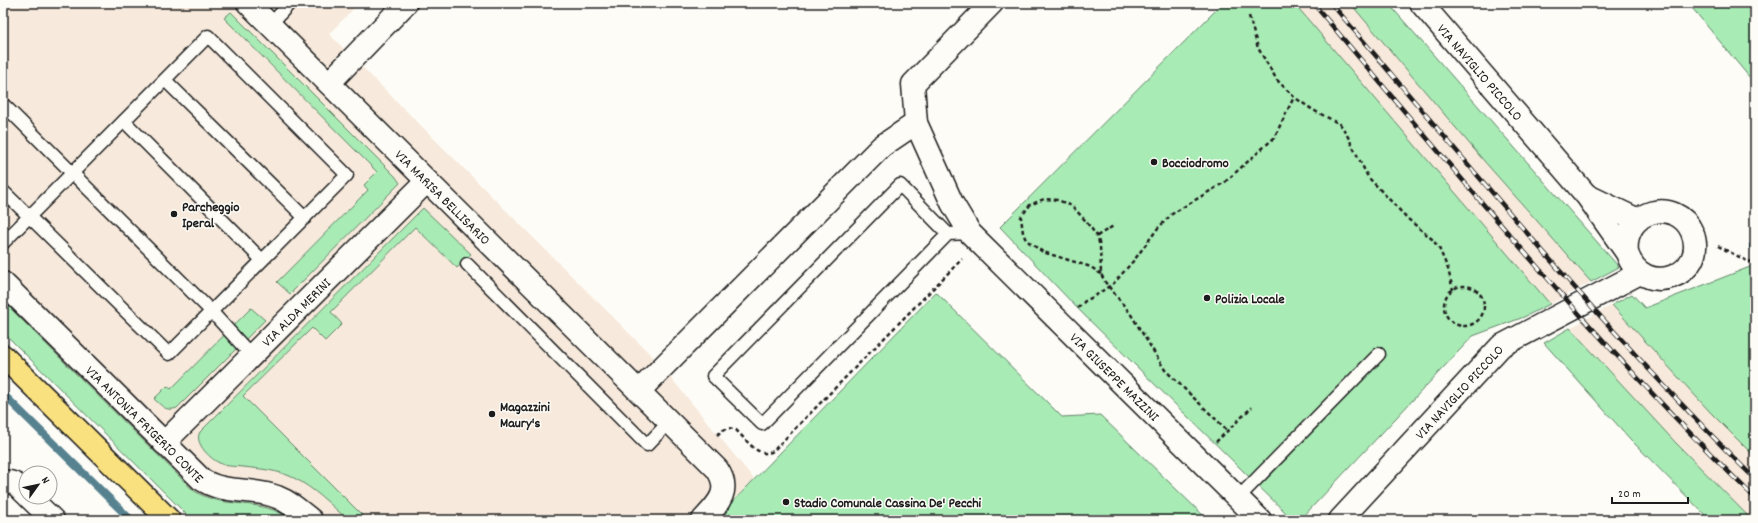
<svg xmlns="http://www.w3.org/2000/svg" width="1758" height="523" font-family="Dekko,sans-serif">
<rect width="100%" height="100%" fill="#fdfcf7"/>
<filter id="ink" filterUnits="userSpaceOnUse"><feTurbulence type="fractalNoise" baseFrequency=".025" numOctaves="2"/><feDisplacementMap in="SourceGraphic" scale="8" xChannelSelector="R" yChannelSelector="G"/><feConvolveMatrix kernelMatrix="1 2 1 2 8 2 1 2 1" color-interpolation-filters="sRGB"/></filter>
<g filter="url(#ink)">
<g fill="#f7e9db">
<polygon points="3,3 359,3 329,34 657,361 754,479 715,520 209,520 3,312"/>
<polygon points="1294,3 1350,3 1484,161 1591,282 1550,304"/>
<polygon points="1612,305 1711,413 1755,457 1755,520 1752,520 1675,442 1570,328"/>
</g>
<g fill="#a8ebb5" stroke="#628468">
<polygon points="1223,3 1294,3 1550,304 1524,317 1473,336 1300,520 1293,520 1078,309 1000,227"/>
<polygon points="1350,3 1388,3 1619,267 1591,282 1484,161"/>
<polygon points="1688,3 1755,3 1755,84"/>
<polygon points="231,12 395,176 400,183 290,294 277,282 368,190 364,185 377,172 224,18"/>
<path d="M 423,208 L 471,254 L 457,268 L 415,227 L 331,312 L 342,324 L 325,341 L 312,328 L 243,396 L 367,520 L 348,520 C 331,505 314,488 294,478 C 278,470 261,469 243,467 C 236,466 228,467 222,464 C 212,461 193,443 200,432 Z"/>
<polygon points="1755,265 1755,457 1711,413 1612,305 1632,294 1645,308"/>
<polygon points="936,292 1062,417 1100,415 1208,520 715,520"/>
<path d="M 3,301 L 193,490 C 223,511 262,496 291,520 L 192,520 L 3,332 Z"/>
<path d="M 251,308 L 265,320 L 177,408 C 166,412 162,406 154,399 L 167,386 L 171,389 Z"/>
<polygon points="1570,328 1675,442 1752,520 1710,520 1631,440 1544,343"/>
</g>
<g fill="none" stroke-linecap="round" stroke-linejoin="round">
<g stroke="#568290" stroke-width="8">
<polyline points="1753,246 1755,245"/>
<polyline points="3,394 131,520"/>
</g>
<g stroke="#1c1c1c" stroke-width="15">
<g id="lane">
<polyline points="270,25 290,3"/>
<polyline points="165,80 305,218"/>
<polyline points="3,104 211,311 251,355"/>
<polyline points="124,121 262,260"/>
<path d="M 3,191 L 47,234 L 169,354 L 347,175 L 208,36 C 140,105 71,174 3,243"/>
<polyline points="948,234 900,185 713,376 762,424 948,234 970,233"/>
<polyline points="467,264 647,445 669,422"/>
<polyline points="1238,498 1379,354"/>
</g>
</g>
<g stroke="#1c1c1c" stroke-width="25">
<g id="street">
<path id="s1" d="M 248,3 L 717,469 C 732,491 718,504 703,520"/>
<path id="s2" d="M 992,3 L 913,84 L 916,123 L 952,203 L 970,233 L 1260,520"/>
<path id="s3" d="M 1421,3 L 1587,196 L 1627,253 C 1643,301 1710,275 1692,232 C 1677,197 1622,208 1627,253"/>
<polyline points="329,83 406,3"/>
<polyline points="1588,196 1638,220"/>
<path id="s4" d="M 3,283 L 201,479 C 224,495 253,487 277,497 C 290,502 300,511 311,520"/>
<polyline points="639,391 882,146 916,123"/>
<path id="s5" d="M 164,443 L 427,181"/>
<path d="M 3,482 C 14,480 19,487 26,494"/>
<polyline points="29,497 53,520"/>
<path id="s6" d="M 1340,520 L 1501,346 L 1640,273"/>
</g>
</g>
<g stroke="#1c1c1c" stroke-width="25">
<polyline id="primary" points="3,356 169,520"/>
</g>
<g stroke="#1c1c1c" stroke-width="2.5" stroke-dasharray="4 3" stroke-linecap="butt">
<polyline points="1754,3 1755,4"/>
<polyline points="1249,16 1258,48 1277,80 1294,97 1313,110 1340,124 1346,133 1368,177 1408,219 1432,239 1439,248 1448,269 1453,290"/>
<polyline points="1097,236 1115,225"/>
<polyline points="1718,246 1749,262 1755,260"/>
<polyline points="1101,274 1091,267 1043,252 1026,240 1023,233 1021,217 1030,205 1044,199 1058,200 1072,206 1084,219 1097,236 1100,246 1101,274 1105,282 1130,313 1165,370 1227,430"/>
<circle cx="1464" cy="306" r="20"/>
<polyline points="1078,308 1085,301 1095,296 1114,283 1135,259 1158,228 1172,214 1225,182 1274,138 1294,97"/>
<path d="M 717,435 C 723,430 727,426 736,430 C 745,438 759,460 773,451 L 962,259"/>
<polyline points="1216,442 1252,407"/>
</g>
<use href="#lane" stroke="#fdfcf7" stroke-width="12"/>
<use href="#street" stroke="#fdfcf7" stroke-width="22"/>
<use href="#primary" stroke="#fae180" stroke-width="22"/>
<g stroke="#1c1c1c" stroke-width="4.5">
<g id="rail">
<path d="M 1313,3 C 1456,172 1596,344 1755,498"/>
<path d="M 1331,3 C 1469,165 1604,330 1755,479"/>
</g>
</g>
<use href="#rail" stroke="#fdfcf7" stroke-width="3" stroke-dasharray="9" stroke-linecap="butt"/>
</g>
</g>
<g fill="#1c1c1c" stroke="#fdfcf7" stroke-width="1.5">
<circle cx="1154" cy="162" r="4"/>
<circle cx="174" cy="214" r="4"/>
<circle cx="1207" cy="298" r="4"/>
<circle cx="492" cy="414" r="4"/>
<circle cx="786" cy="502" r="4"/>
</g>
<g text-anchor="middle" stroke-width="3" stroke-linejoin="round" paint-order="stroke">
<g font-size="14" fill="#1c1c1c" stroke="#fdfcf7">
<text dy="5" stroke="none"><textPath href="#s3" startOffset="91">VIA NAVIGLIO PICCOLO</textPath></text>
<text dy="5" stroke="none"><textPath href="#s1" startOffset="275">VIA MARISA BELLISARIO</textPath></text>
<text dy="5" stroke="none"><textPath href="#s5" startOffset="186">VIA ALDA MERINI</textPath></text>
<text dy="5" stroke="none"><textPath href="#s2" startOffset="479">VIA GIUSEPPE MAZZINI</textPath></text>
<text dy="5" stroke="none"><textPath href="#s6" startOffset="175">VIA NAVIGLIO PICCOLO</textPath></text>
<text dy="5" stroke="none"><textPath href="#s4" startOffset="200">VIA ANTONIA FRIGERIO CONTE</textPath></text>
</g>
<g font-size="14" font-weight="bold" fill="#1c1c1c" stroke="#fdfcf7" text-anchor="start">
<text x="1162" y="167">Bocciodromo</text>
<text x="182" y="211">Parcheggio<tspan x="182" dy="16">Iperal</tspan></text>
<text x="1215" y="303">Polizia Locale</text>
<text x="500" y="411">Magazzini<tspan x="500" dy="16">Maury's</tspan></text>
<text x="794" y="507">Stadio Comunale Cassina De' Pecchi</text>
</g>
</g>
<rect width="1758" height="523" fill="none" stroke="#fdfcf7" stroke-width="16"/>
<rect x="8" y="8" width="1742" height="507" fill="none" stroke="#1c1c1c" stroke-width="1.5" filter="url(#ink)"/>
<g transform="translate(38 485) rotate(57)"><circle r="19" fill="#fdfcf7" stroke="#a3a29f"/>
<path d="M0-3L7 15L0 10L-7 15Z" fill="#1c1c1c"/>
<text y="-6" font-size="11" font-weight="bold" text-anchor="middle" fill="#1c1c1c">N</text>
</g>
<path d="M1612 497v6h76v-6" fill="none" stroke="#1c1c1c" stroke-width="2"/>
<text x="1618" y="497" font-size="12" fill="#1c1c1c" stroke="#fdfcf7" stroke-width="3" paint-order="stroke">20 m</text>
</svg>
